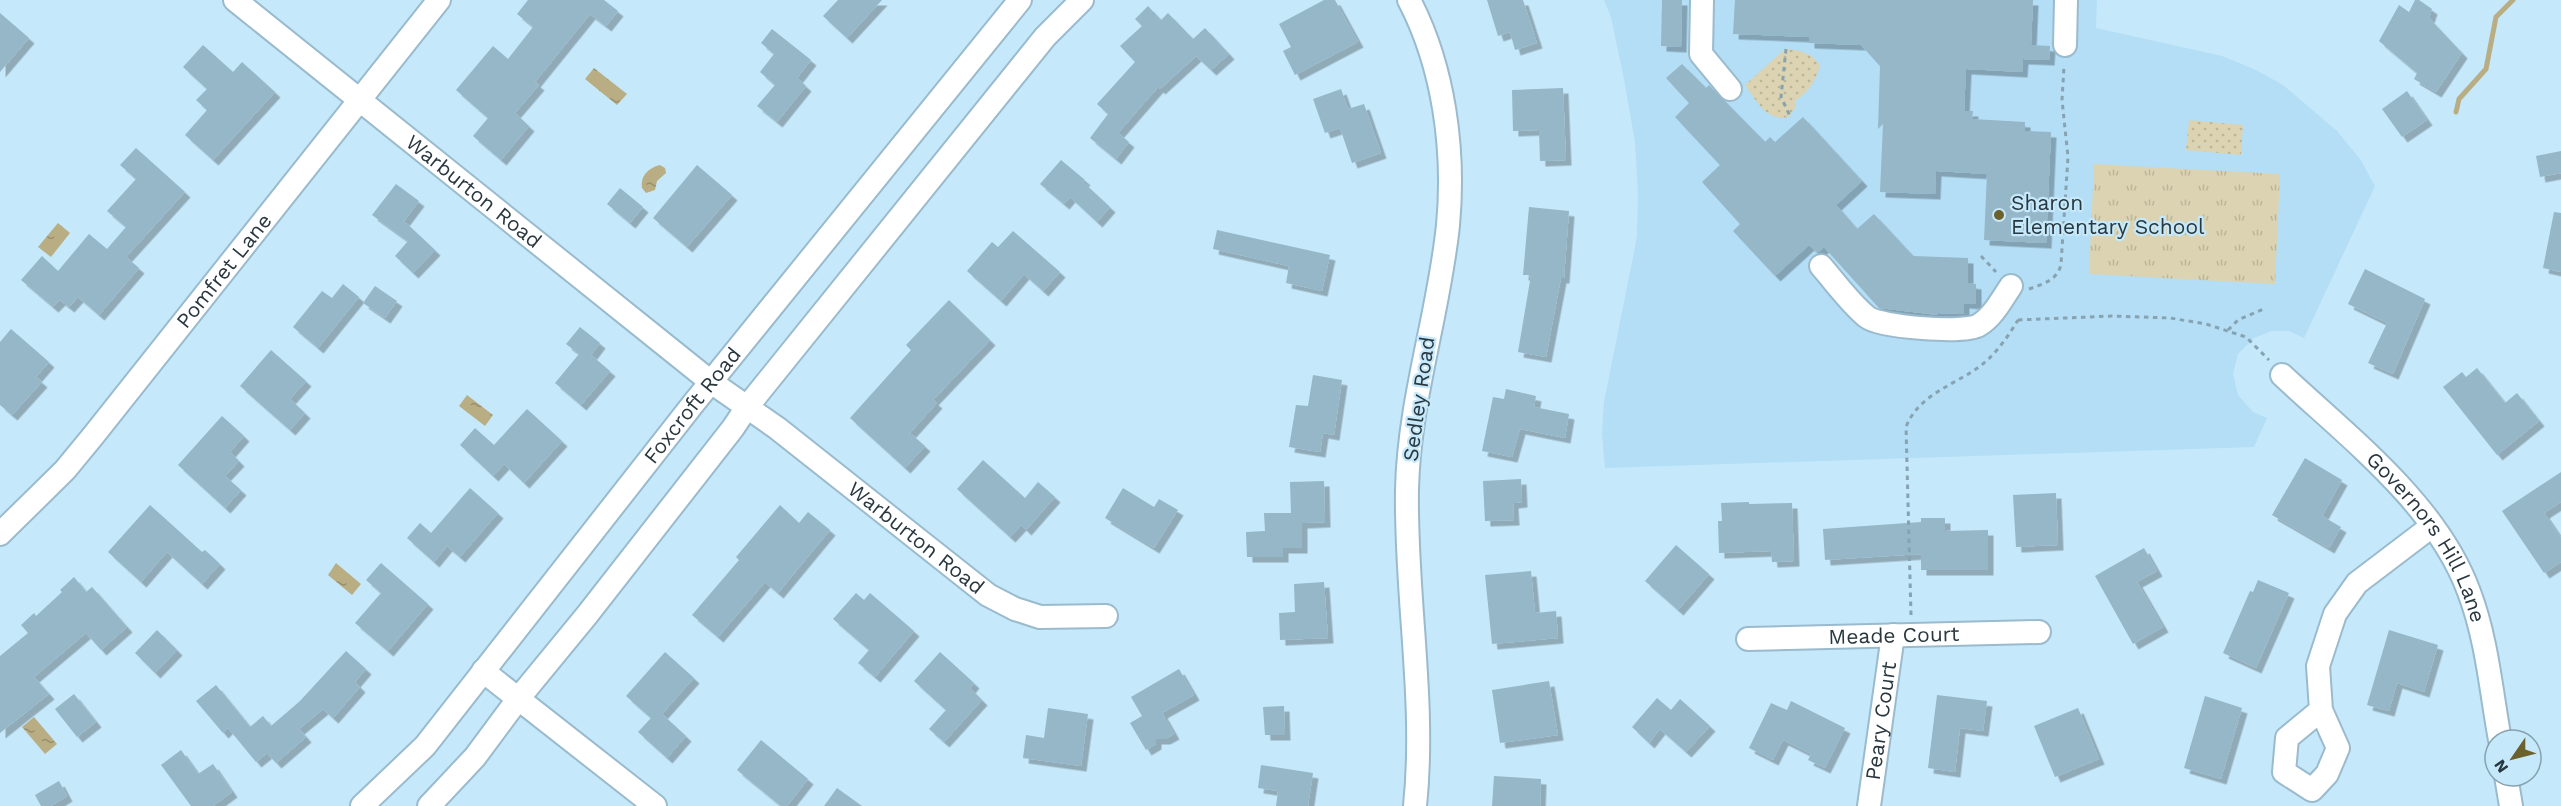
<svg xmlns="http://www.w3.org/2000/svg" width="2561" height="806" font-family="'Work Sans',sans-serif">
<defs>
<pattern id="grass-tufts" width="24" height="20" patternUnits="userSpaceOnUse" patternTransform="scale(1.5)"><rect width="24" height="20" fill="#dbd3b1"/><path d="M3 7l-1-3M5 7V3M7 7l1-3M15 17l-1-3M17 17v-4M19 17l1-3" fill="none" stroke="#bcb699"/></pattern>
<pattern id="park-dots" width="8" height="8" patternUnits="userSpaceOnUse" patternTransform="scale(1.5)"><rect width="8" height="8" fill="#dbd3b1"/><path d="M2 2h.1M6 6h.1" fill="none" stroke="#bcb699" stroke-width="1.8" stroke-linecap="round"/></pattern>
<pattern id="water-ripples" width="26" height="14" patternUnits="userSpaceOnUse" patternTransform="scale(1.5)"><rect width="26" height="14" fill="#b9ae83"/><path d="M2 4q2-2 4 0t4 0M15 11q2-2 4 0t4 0" fill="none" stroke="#968e6d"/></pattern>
<filter id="shadow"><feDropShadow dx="5.5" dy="5.5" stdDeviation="0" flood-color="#0004"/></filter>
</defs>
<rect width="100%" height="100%" fill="#c5e8fa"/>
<polygon fill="#b3def5" points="1604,0 2097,0 2096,28 2222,56 2256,70 2283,85 2337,131 2360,159 2375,186 2304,338 2289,331 2272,331 2254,338 2238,354 2233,374 2238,395 2253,412 2267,418 2254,447 1605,468 1602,433 1604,402 1637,237 1638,193 1635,142 1624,79 1611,17"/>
<polygon fill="url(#grass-tufts)" points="2094,164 2280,174 2275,284 2089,274"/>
<g fill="url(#park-dots)">
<path d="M 1785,49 C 1798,49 1813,54 1820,65 C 1817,79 1808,93 1796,100 L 1796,106 L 1789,117 C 1766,122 1757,101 1745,85 Z"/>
<polygon points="2189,120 2243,125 2241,155 2186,150"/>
</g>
<g fill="url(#water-ripples)">
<polygon points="594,68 627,94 617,105 585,79"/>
<path d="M 660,165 L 665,168 L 666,173 L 657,181 L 655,190 L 646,193 L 642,188 C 640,176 648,168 660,165 Z"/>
<polygon points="58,223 70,233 51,257 38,247"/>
<polygon points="467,395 493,415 485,426 459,406"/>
<polygon points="336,563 361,584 352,595 328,575"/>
<polygon points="34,717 57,744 45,754 22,727"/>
</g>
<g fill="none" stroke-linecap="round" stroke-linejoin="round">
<polyline stroke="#b9ae83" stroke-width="5" points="2456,112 2459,99 2486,69 2496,17 2513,0"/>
</g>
<g fill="#95b7c8" filter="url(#shadow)">
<polygon points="528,0 604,0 618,11 606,26 590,14 535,82 539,85 515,113 529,126 501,160 473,136 488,118 456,90 493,46 508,59 533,27 517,14"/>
<polygon points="838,0 882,0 847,38 823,16"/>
<polygon points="1324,0 1335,0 1358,42 1295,75 1283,51 1291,47 1279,24"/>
<polygon points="1487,0 1523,0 1537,43 1515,50 1510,32 1498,36"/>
<polygon points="1662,0 1682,0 1681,47 1661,46"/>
<polygon points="1735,0 2033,0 2031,45 2050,46 2049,60 2023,59 2022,72 1966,69 1964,111 1973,111 1972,119 2025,122 2025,131 2051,132 2046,243 1984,240 1987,174 1936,171 1935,194 1880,192 1883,124 1878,129 1880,66 1861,45 1809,43 1809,37 1733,34"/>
<polygon points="2415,0 2419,0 2432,9 2429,18 2462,53 2436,92 2414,79 2417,73 2379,41 2399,5 2409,12"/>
<polygon points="1148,6 1161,20 1168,13 1193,39 1205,28 1229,54 1211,70 1196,56 1160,89 1158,87 1118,133 1129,142 1116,159 1090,138 1108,114 1097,104 1135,62 1120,46 1142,26 1135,19"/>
<polygon points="0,13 29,38 0,72"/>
<polygon points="772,29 811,60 797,78 806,86 777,122 757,106 775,85 760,72 774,54 761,43"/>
<polygon points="203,45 233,72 242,62 275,92 213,160 185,135 207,110 196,100 207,89 183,67"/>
<polygon points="1682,64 1706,88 1709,85 1765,142 1770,137 1775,142 1803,117 1862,181 1836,205 1857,229 1874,214 1913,256 1968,258 1968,283 1976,284 1976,304 1964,303 1964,314 1938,313 1938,315 1879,308 1824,247 1817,253 1809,245 1775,276 1733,231 1740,224 1702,182 1720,165 1675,117 1689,103 1666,78"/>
<polygon points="1563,88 1566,160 1540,161 1539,130 1513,131 1512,90"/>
<polygon points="1341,89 1348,109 1364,104 1381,153 1352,163 1340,128 1325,133 1313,99"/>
<polygon points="2407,91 2427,120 2402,137 2382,109"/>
<polygon points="136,148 185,192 126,257 139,268 99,315 78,297 69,307 60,300 53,307 21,280 42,256 58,271 89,234 107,249 126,227 107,211 136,179 120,165"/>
<polygon points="2561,151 2561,173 2540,177 2536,156"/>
<polygon points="1061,160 1085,180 1083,182 1110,207 1097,222 1070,197 1064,204 1040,184"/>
<polygon points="697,165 732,195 687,247 653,218"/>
<polygon points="396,184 419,201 404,221 435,250 413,273 395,256 408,241 372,215"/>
<polygon points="620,188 643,207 630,223 607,204"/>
<polygon points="1529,207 1569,211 1564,278 1561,278 1546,357 1518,352 1531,275 1523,275"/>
<polygon points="2554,212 2561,213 2561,272 2543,268"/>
<polygon points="1217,230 1330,255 1322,291 1286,283 1289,266 1213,249"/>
<polygon points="1013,231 1060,272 1043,291 1024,274 1001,301 967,271 992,242 998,247"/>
<polygon points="2365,269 2425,299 2393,374 2368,363 2387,323 2348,304"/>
<polygon points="343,284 359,297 318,348 293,327 322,291 332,298"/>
<polygon points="375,286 397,301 385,318 363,303"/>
<polygon points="949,300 990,340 933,400 937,403 910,433 925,446 905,468 850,418 911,350 906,345"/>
<polygon points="580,327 600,343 591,355 610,371 581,405 555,383 579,354 566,344"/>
<polygon points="11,329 49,362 36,377 42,382 12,415 0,405 0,342"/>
<polygon points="271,350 306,381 290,399 305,413 290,430 240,386"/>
<polygon points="2477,368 2505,403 2517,393 2539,421 2497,455 2443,387 2462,372 2466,377"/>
<polygon points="1313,375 1342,380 1334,435 1323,433 1320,452 1289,447 1296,405 1308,406"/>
<polygon points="1506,389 1536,396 1534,407 1569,414 1565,438 1520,429 1512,457 1482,451 1493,397 1504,399"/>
<polygon points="527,409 562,441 524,483 504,464 493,476 460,445 475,428 494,445"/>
<polygon points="222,416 244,436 230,452 239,461 225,476 241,490 225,508 178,465"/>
<polygon points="2305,458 2342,480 2322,516 2341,527 2329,548 2272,515"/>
<polygon points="983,460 1025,498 1038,482 1055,497 1026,530 1021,525 1010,537 957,489"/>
<polygon points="2561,472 2561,502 2544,513 2561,538 2561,562 2544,573 2502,511"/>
<polygon points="1521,479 1522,502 1513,503 1514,520 1485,521 1483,481"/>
<polygon points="1324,481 1325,522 1302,523 1302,548 1283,548 1283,557 1247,557 1246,532 1265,531 1264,513 1291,513 1290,482"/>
<polygon points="470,488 498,513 460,557 447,546 434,562 407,538 420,523 431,533"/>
<polygon points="1123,488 1154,507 1159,499 1178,510 1154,548 1105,518"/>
<polygon points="2056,493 2058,545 2016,547 2013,495"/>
<polygon points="1749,502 1749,504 1792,503 1794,561 1772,562 1771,551 1719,553 1718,521 1722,521 1721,503"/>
<polygon points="150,505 202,552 205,550 220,564 202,584 167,552 141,582 108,552"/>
<polygon points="780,505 799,523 808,512 830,530 778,593 765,582 718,637 692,615 739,560 736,557"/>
<polygon points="1921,518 1945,518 1945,531 1988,530 1988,570 1921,570 1921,554 1825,560 1823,529 1921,522"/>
<polygon points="1676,545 1709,574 1678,610 1645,581"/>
<polygon points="2144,548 2157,571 2137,582 2163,627 2133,644 2095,576"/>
<polygon points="381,563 428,604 388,651 355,623 381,593 366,580"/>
<polygon points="1531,571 1535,613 1556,611 1558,638 1492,644 1485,575"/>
<polygon points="74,577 86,592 92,587 127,627 101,650 86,633 34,677 49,694 0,733 0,656 28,633 21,625 34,613 36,616 62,592 60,590"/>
<polygon points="2258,580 2289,593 2256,668 2223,653 2250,591 2253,592"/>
<polygon points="1324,582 1328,638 1280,640 1279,613 1295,612 1294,584"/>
<polygon points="856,593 864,600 870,593 914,631 875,677 858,663 869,650 833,619"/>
<polygon points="157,630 177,650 155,673 135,653"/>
<polygon points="2389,630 2438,645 2424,692 2397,683 2389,711 2367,705"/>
<polygon points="346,651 366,669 355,682 360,687 333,718 323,709 299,729 306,737 276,763 267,753 256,762 228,728 223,733 196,701 216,685 250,727 263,716 271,726 300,701"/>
<polygon points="665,652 694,678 662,714 686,736 667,758 638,732 651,718 626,696"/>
<polygon points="940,652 974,683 970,688 982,700 944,742 929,729 946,710 914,681"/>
<polygon points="1179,669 1194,695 1162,713 1174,734 1165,739 1156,739 1156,744 1146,750 1130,723 1142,716 1131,697"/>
<polygon points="1549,681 1558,735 1500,743 1492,690"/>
<polygon points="74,694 96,722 77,737 55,709"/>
<polygon points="1937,695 1987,701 1983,731 1960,728 1955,772 1928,768"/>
<polygon points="2205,696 2242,708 2221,779 2184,768"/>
<polygon points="1657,698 1671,710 1680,699 1710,726 1686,752 1660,729 1649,743 1632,727"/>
<polygon points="1791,701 1845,728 1825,768 1808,760 1811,754 1783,740 1773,760 1749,748 1771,703 1787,710"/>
<polygon points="1284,706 1285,735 1265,735 1263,707"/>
<polygon points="1048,708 1088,714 1081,766 1023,758 1026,735 1044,738"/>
<polygon points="2078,708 2099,759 2055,777 2034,726"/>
<polygon points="761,740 808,779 787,806 781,806 737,770"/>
<polygon points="181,750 198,774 213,764 232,792 213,806 191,806 161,765"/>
<polygon points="1261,765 1313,773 1308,806 1276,806 1278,791 1258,788"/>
<polygon points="1494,776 1541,779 1540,806 1492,806"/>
<polygon points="59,781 67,796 51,806 41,806 35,795"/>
<polygon points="837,788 862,806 824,806"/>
</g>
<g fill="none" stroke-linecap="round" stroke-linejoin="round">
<g stroke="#9abbcd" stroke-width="26">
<g id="minor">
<path id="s1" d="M 235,0 L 711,382 L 777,428 L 988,595 L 1015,609 L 1040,617 L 1106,616"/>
<path d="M 1409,0 C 1444,67 1455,150 1448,225 C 1439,314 1409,399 1407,489 C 1405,595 1426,700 1415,806"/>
<polyline points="1702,0 1701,54 1730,89"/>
<polyline points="2065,45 2066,0"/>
<path d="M 1821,266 C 1835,282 1850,303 1867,317 C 1880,327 1965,334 1979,325 C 1993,317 2002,299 2011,286"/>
<path id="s2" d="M 2282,375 C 2348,437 2437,504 2469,592 C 2487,639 2491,691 2500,740"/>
<path id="s3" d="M 0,534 L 65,470 L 93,436 L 439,0"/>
<path id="s4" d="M 1748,639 L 2039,632"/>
<polyline points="483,671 655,806"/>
<polyline points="2321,710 2338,748 2327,774 2312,790 2284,772 2287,738 2321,710 2318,666 2335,614 2357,583 2432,526"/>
<polyline points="2506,776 2511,806"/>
<path id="s5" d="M 362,806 L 425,746 L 693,404 L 1020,0"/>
<polyline points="429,806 475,757 518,699 587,615 733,428 747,407 1045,37 1082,0"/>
<path id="s6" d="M 1869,806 L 1893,635"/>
</g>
</g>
<g stroke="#87a2b0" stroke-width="3" stroke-dasharray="4.5 4.5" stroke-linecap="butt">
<polyline points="1786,49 1781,97 1790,116"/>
<polyline points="1981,256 1996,272"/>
<path d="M 2029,289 C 2043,284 2058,280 2061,264 L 2068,157 L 2062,100 L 2064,66"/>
<polyline points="2018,320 2112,316 2170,318 2206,324 2246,337 2269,360"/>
<polyline points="2228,330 2238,320 2266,308"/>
<path d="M 1911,615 L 1906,427 C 1918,396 1951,386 1976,369 C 1994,357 2007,338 2018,320"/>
</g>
<use href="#minor" stroke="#fff" stroke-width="22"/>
</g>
<circle fill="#6c602d" stroke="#c5e8fa" stroke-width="2" cx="1999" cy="215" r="6"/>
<g text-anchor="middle" stroke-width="4.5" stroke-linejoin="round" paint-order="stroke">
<g font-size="21" fill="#29373e" stroke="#c5e8fa">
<text dy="7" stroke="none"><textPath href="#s1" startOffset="306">Warburton Road</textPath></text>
<text dy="7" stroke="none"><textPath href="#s3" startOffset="346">Pomfret Lane</textPath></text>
<text transform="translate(1419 399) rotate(-82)" y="7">Sedley Road</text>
<text dy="7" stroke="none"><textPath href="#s5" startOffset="520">Foxcroft Road</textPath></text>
<text dy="7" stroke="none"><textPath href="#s1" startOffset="868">Warburton Road</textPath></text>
<text dy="7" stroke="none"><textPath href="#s2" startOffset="220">Governors Hill Lane</textPath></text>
<text dy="7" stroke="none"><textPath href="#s4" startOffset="146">Meade Court</textPath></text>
<text dy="7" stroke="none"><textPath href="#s6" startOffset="86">Peary Court</textPath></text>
</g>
<g font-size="21" fill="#29373e" stroke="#c5e8fa" text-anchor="start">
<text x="2011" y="210">Sharon<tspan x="2011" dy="24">Elementary School</tspan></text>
</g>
</g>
<g transform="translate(2513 758) rotate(235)"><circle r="28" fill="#c5e8fa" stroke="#87a1af" stroke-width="1.5"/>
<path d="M0-4.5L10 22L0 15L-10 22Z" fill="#6c602d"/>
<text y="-9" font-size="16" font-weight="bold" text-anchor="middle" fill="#29373e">N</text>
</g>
</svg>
